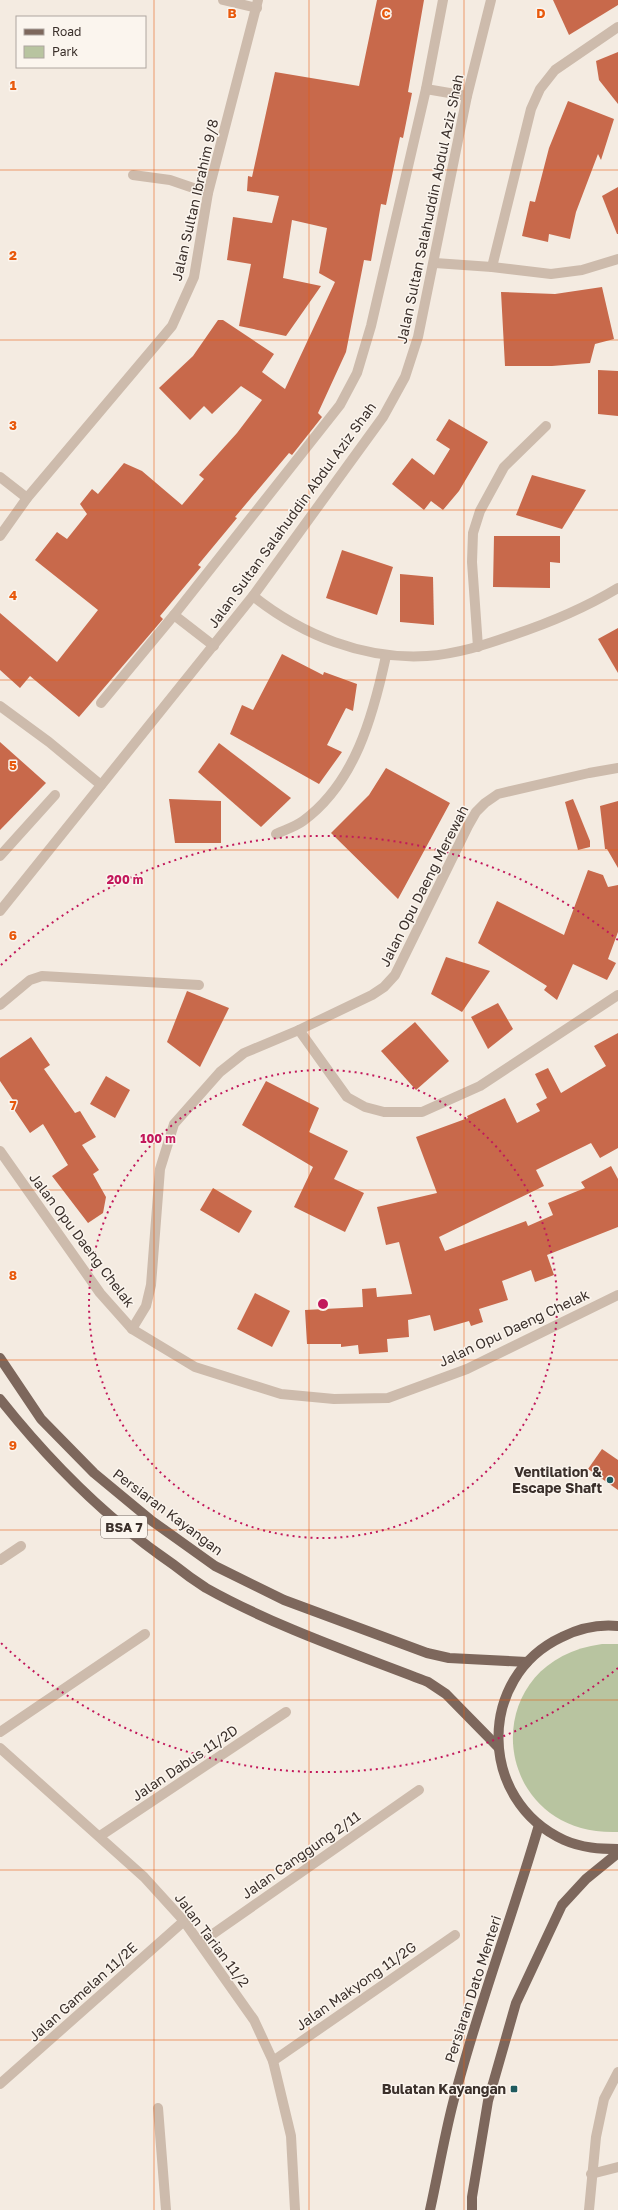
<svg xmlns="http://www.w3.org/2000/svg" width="618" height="2210" font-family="'Golos Text',sans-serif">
<rect width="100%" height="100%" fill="#f4ebe1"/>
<path fill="#b8c4a0" d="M 602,1644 L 618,1644 L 618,1832 C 489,1837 473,1661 602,1644 Z"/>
<g fill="#c8694b">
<polygon points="377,0 424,0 408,92 412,93 403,138 400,137 386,205 381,204 371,261 364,260 346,352 318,413 322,417 292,455 289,453 235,517 237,518 198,565 201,567 160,616 163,619 79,717 30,676 20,688 0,670 0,613 57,662 98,610 35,560 57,532 67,539 87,514 80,504 92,489 98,494 124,463 142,471 182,505 204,479 199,475 237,433 262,400 241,386 212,414 204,406 190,420 159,388 193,356 218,320 223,320 274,354 262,372 285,389 335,282 319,273 327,228 292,220 283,278 321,286 286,336 239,326 251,264 227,260 233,217 272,223 279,196 247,191 248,176 252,177 275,72 359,86"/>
<polygon points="553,0 618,0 618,5 569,35"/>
<polygon points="618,52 618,104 599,80 596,61"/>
<polygon points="568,101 614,119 601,160 598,154 576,212 570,239 549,234 548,242 522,236 530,201 535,202 549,148"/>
<polygon points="618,187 618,234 617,234 602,196"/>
<polygon points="602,287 614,339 595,344 590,363 552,366 505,366 501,292 555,294"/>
<polygon points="598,370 618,371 618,416 598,414"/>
<polygon points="449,419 488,442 459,491 443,510 431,501 424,510 392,484 412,458 434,475 450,449 436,440"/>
<polygon points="532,475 586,490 562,529 516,515"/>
<polygon points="494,536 560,536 560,563 550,562 550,588 493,587"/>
<polygon points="342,550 393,567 377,615 326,598"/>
<polygon points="400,574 433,577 434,625 400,622"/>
<polygon points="618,628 618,673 598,639"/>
<polygon points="282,654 323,675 324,672 357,684 353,711 346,708 327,745 342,752 319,784 230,734 242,705 253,710"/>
<polygon points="0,742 46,783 0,830"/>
<polygon points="219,743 291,798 261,827 198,772"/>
<polygon points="386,768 450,803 398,899 331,833 369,795"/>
<polygon points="169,799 221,801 221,843 175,843"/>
<polygon points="573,799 590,841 590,847 578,850 565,802"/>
<polygon points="618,801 618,868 607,849 605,849 600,806"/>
<polygon points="588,870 603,875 608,887 618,885 618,932 608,959 616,963 607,980 573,964 557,1000 544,990 547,986 478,943 497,901 564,935"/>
<polygon points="446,957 490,971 462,1012 431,994"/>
<polygon points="187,991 229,1008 200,1067 167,1042"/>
<polygon points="498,1003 513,1029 488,1049 471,1017"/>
<polygon points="415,1022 449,1061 416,1090 381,1051"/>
<polygon points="618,1033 618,1148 600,1158 591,1143 536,1170 544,1186 439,1237 445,1251 526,1221 528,1226 553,1215 548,1203 585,1188 581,1182 611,1166 618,1179 618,1227 547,1255 554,1275 535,1282 531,1270 502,1281 508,1300 479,1309 483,1322 471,1326 469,1321 434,1331 430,1315 408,1320 409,1337 387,1339 388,1352 359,1354 358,1345 341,1347 341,1344 307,1344 305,1310 363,1307 362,1289 376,1288 377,1297 412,1294 399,1242 386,1245 377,1207 437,1193 416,1137 468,1118 467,1116 505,1098 517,1123 540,1111 536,1104 547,1098 535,1074 548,1068 561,1093 606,1066 594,1046"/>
<polygon points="31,1037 50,1065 44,1069 75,1113 80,1111 96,1137 82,1145 99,1170 93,1174 106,1197 103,1213 88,1223 52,1176 68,1165 43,1124 30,1133 11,1105 15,1103 0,1081 0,1058"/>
<polygon points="106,1076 130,1090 115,1118 90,1104"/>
<polygon points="266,1081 319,1108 309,1132 348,1151 334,1179 364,1193 345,1232 294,1207 313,1167 242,1125"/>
<polygon points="213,1188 252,1211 239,1233 200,1210"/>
<polygon points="255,1293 290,1311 272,1347 237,1329"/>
<polygon points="602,1449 618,1460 618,1490 588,1469"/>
</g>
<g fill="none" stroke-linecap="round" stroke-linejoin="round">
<g stroke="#cdbbac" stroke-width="10">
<polyline points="223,0 257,8"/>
<polyline points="426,89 467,96"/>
<polyline points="133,175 170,180 208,193"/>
<polyline points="435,263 492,267 551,274 582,270 618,259"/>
<polyline points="492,267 531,109 540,89 555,70 618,27"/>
<polyline points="0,477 27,498"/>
<polyline points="0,536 27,498 172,326 194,277 208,193 258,0"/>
<path d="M 253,596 C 302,635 364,660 427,656 C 457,654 485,645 513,635 C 549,623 585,608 618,588"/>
<polyline points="174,615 214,646"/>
<polyline points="478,647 472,562 473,533 480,511 504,467 546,426"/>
<polyline points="101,703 174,615 340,405 357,373 371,326 426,89 443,0"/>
<polyline points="0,706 49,742 101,785"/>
<path d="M 276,834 C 284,830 295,827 303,821 C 355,783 373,716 386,656"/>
<polyline points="0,856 55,795"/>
<polyline points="0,911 253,596 383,417 405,377 418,337 467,96 491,0"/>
<polyline points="0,1005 30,980 42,976 199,985"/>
<polyline points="299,1030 347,1097 365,1107 384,1112 422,1112 480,1086 618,995"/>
<polyline points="0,1151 100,1293 132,1329 195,1367 281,1394 334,1399 388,1398 467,1369 618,1295"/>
<polyline points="132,1329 146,1306 151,1285 160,1169 174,1124 220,1072 244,1053 299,1030 372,995 384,987 395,975 468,826 476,812 485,803 498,794 589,773 618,768"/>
<polyline points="0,1560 21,1546"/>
<polyline points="0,1732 145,1634"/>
<polyline points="0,1748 144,1877 184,1921 254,2020 273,2061 291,2136 295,2210"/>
<polyline points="100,1836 286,1712"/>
<polyline points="200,1943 419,1790"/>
<polyline points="273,2061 455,1935"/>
<polyline points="0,2084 184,1921"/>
<polyline points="158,2108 166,2210"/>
<polyline points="591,2174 618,2167"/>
<polyline points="589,2210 596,2137 604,2099 618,2072"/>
</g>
<g stroke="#7d675c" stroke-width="10">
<polyline points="0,1358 41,1419 94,1473 152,1521 215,1566 284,1600 427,1653 449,1658 527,1662"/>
<path d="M 0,1399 C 50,1462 108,1520 174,1565 C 184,1573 195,1581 206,1588 C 276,1627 353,1653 428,1682 L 446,1694 L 498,1747"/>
<path d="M 618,1626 C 598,1624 580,1628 562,1637 C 476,1677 478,1801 564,1840 C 582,1848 600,1849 618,1849"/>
<path d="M 430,2210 C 438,2174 444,2138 453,2103 C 477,2009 512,1918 539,1825"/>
<polyline points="472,2210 472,2197 488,2101 516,2003 562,1905 586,1879 618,1853"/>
</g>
</g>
<path fill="none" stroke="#e8590c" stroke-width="1" stroke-opacity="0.55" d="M 154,0 L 154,2210M 309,0 L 309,2210M 464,0 L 464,2210M 0,170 L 618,170M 0,340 L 618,340M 0,510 L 618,510M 0,680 L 618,680M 0,850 L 618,850M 0,1020 L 618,1020M 0,1190 L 618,1190M 0,1360 L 618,1360M 0,1530 L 618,1530M 0,1700 L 618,1700M 0,1870 L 618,1870M 0,2040 L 618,2040"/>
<g fill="none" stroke="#c2185b" stroke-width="2" stroke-dasharray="2 4">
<circle cx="323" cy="1304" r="234"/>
<path d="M618 1668A468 468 0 0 1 1 1643M1 965A468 468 0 0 1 618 940"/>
</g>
<g fill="#1f5a5e" stroke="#fbf5ee" stroke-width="1.5">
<circle cx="610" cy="1480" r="4"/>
<rect x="510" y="2085" width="8" height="8" rx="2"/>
</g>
<g text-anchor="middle" stroke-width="3" stroke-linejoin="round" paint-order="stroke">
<rect fill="#fbf5ee" stroke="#756b66" stroke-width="1" x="101" y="1516" width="46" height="22" rx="3"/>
<g font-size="13" font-weight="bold" fill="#3b302b">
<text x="124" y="1532">BSA 7</text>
</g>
<g font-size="14" fill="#3b302b" stroke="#fbf5ee">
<text transform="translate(195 200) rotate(-77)" y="5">Jalan Sultan Ibrahim 9/8</text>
<text transform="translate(430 209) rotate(-78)" y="5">Jalan Sultan Salahuddin Abdul Aziz Shah</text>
<text transform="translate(292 515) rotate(-54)" y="5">Jalan Sultan Salahuddin Abdul Aziz Shah</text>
<text transform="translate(424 886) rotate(-63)" y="5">Jalan Opu Daeng Merewah</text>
<text transform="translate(82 1240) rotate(53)" y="5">Jalan Opu Daeng Chelak</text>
<text transform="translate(514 1328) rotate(-25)" y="5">Jalan Opu Daeng Chelak</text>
<text transform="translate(168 1512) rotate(37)" y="5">Persiaran Kayangan</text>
<text transform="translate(185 1763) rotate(-34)" y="5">Jalan Dabus 11/2D</text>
<text transform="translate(301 1855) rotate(-35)" y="5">Jalan Canggung 2/11</text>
<text transform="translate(212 1940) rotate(53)" y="5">Jalan Tarian 11/2</text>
<text transform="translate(356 1986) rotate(-35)" y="5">Jalan Makyong 11/2G</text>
<text transform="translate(473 1989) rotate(-72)" y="5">Persiaran Dato Menteri</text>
<text transform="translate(83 1992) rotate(-42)" y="5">Jalan Gamelan 11/2E</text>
</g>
<g font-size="14" font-weight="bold" fill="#3b302b" stroke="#fbf5ee" text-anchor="end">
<text x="602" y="1477">Ventilation &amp;<tspan x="602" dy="16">Escape Shaft</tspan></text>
<text x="506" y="2094">Bulatan Kayangan</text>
</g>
</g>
<g font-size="13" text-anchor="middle" font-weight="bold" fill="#e8590c" stroke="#fbf5ee" stroke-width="3" stroke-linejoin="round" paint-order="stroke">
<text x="232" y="18">B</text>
<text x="386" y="18">C</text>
<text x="541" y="18">D</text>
<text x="13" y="90">1</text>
<text x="13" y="260">2</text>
<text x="13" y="430">3</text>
<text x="13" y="600">4</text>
<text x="13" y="770">5</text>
<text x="13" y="940">6</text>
<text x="13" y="1110">7</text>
<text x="13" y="1280">8</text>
<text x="13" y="1450">9</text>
</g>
<circle cx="323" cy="1304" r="6" fill="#c2185b" stroke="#fbf5ee" stroke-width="2"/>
<g font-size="12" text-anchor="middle" font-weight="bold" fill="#c2185b" stroke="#fbf5ee" stroke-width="3" stroke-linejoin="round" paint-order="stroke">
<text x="125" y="884">200 m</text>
<text x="158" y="1143">100 m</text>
</g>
<rect x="16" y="16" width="130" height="52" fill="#fbf5ee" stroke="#aea6a0"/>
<rect x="24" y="29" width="20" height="6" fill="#7d675c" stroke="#aea6a0"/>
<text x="52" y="36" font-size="12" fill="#3b302b">Road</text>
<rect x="24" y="46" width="20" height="12" fill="#b8c4a0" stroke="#aea6a0"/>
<text x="52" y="56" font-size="12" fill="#3b302b">Park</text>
</svg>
